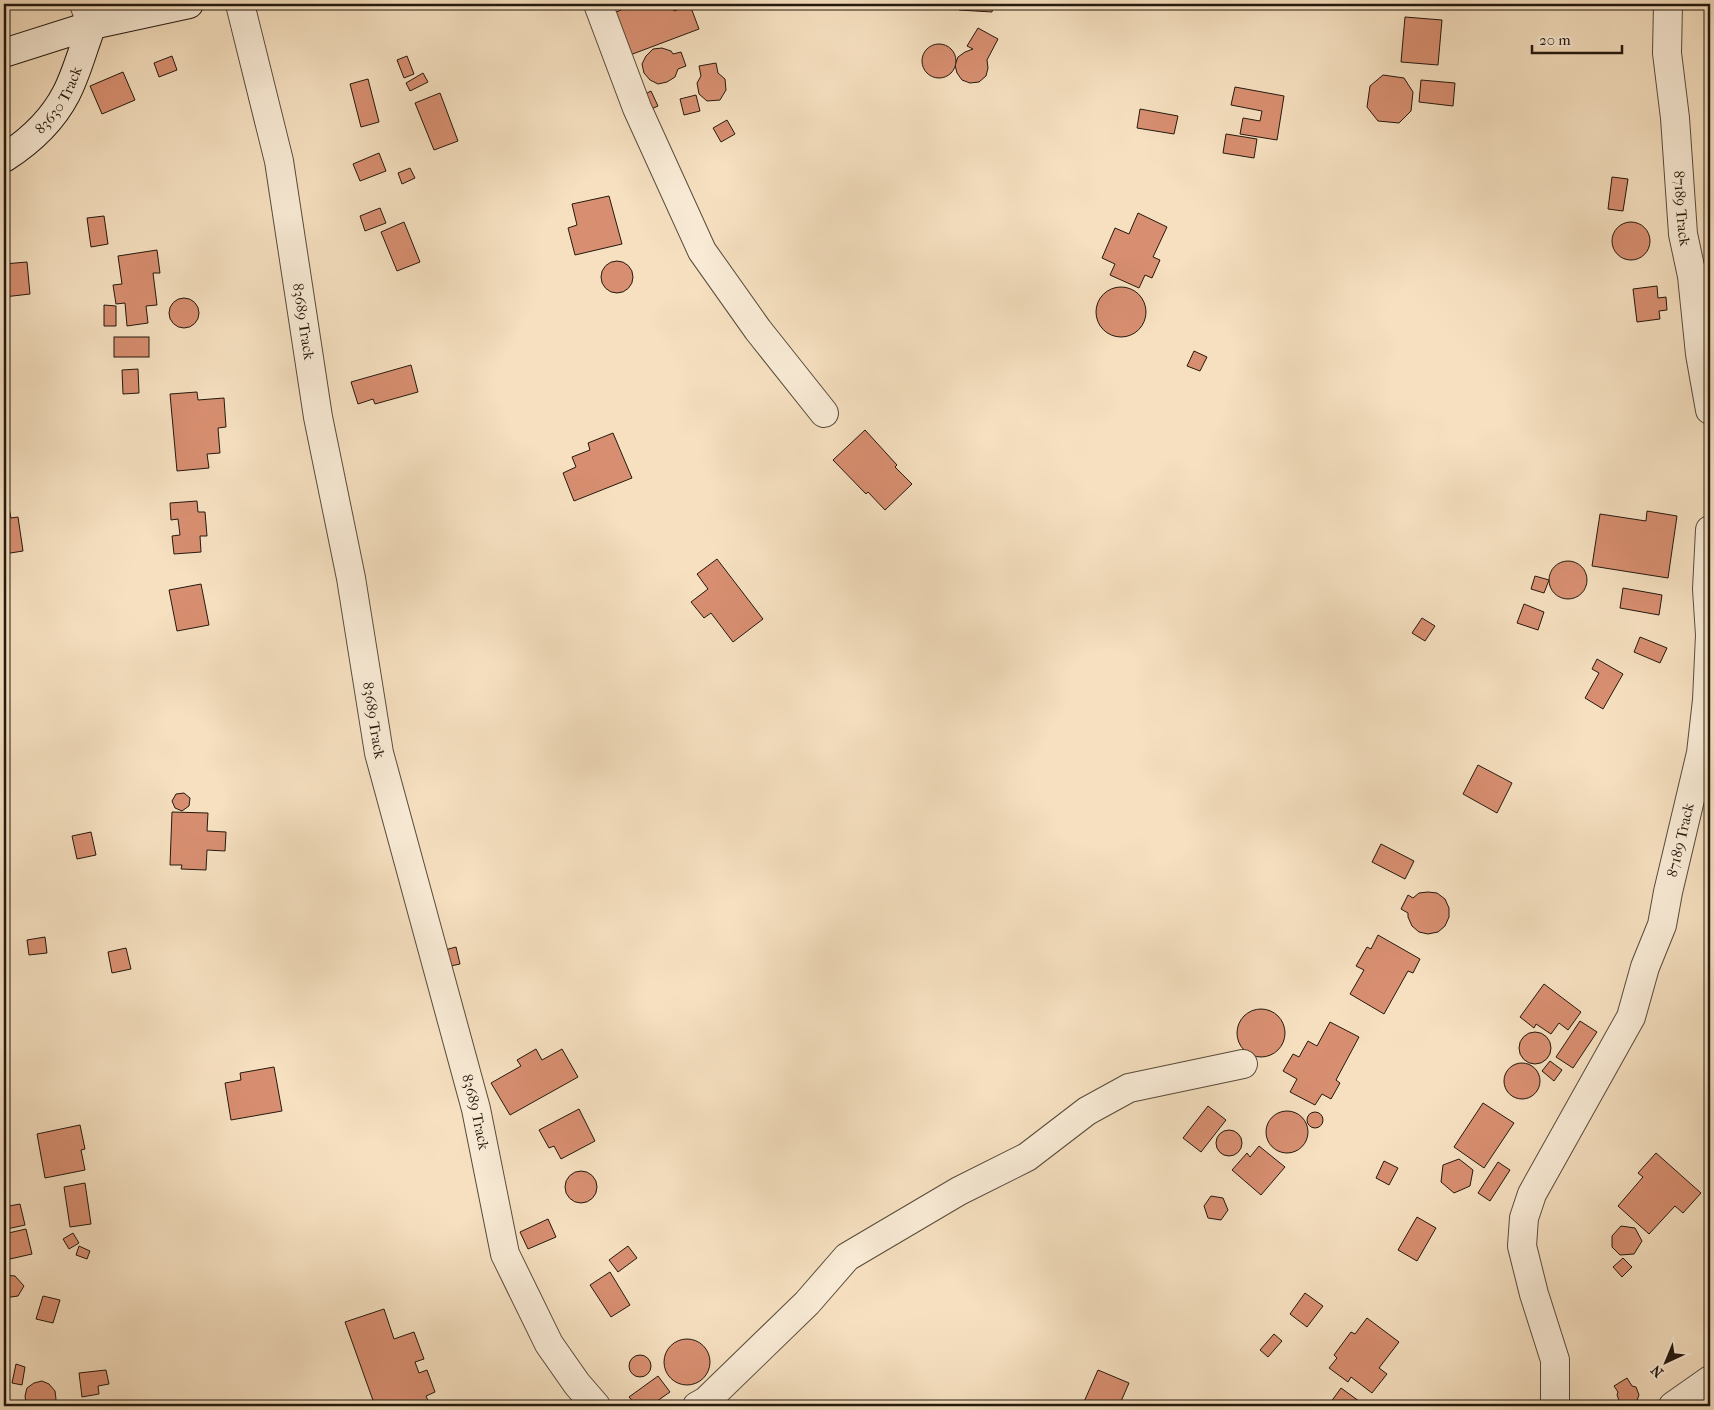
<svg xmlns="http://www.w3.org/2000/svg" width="1714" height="1410" font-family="'IM FELL French Canon',serif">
<rect width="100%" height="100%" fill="#f6e0c0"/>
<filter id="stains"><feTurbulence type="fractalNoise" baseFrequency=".004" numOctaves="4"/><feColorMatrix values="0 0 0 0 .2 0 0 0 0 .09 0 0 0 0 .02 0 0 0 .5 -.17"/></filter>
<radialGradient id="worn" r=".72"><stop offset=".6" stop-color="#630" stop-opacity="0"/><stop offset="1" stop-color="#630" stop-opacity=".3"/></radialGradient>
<g fill="#d88f71" stroke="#23190e">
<polygon points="619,4 672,4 674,11 690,5 699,29 630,55 614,13 621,10"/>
<polygon points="960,4 993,4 992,12 959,10"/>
<polygon points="1405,17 1442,20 1438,65 1401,62"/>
<polygon points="978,28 998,39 987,60 988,68 986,76 979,82 970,83 962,80 957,73 955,65 958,57 965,52 973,49 967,46"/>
<circle cx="939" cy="61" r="17"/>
<polygon points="662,48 671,51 673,54 681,52 686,66 678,69 675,77 667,82 658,84 650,80 644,73 642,64 646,56 653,49"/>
<polygon points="172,56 177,70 159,77 154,63"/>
<polygon points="407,56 414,74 404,78 397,60"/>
<polygon points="716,63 718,73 725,79 726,90 720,100 707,101 699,94 697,83 701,76 699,66"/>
<polygon points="123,72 135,100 102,114 90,86"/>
<polygon points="423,73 428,82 410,91 406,83"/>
<polygon points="1383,75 1404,78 1413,92 1411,111 1399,123 1378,121 1367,107 1370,86"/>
<polygon points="368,79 379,122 361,127 350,84"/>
<polygon points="1421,80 1455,83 1453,106 1419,102"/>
<polygon points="1235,87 1284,96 1277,140 1240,134 1243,118 1260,121 1262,111 1231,105"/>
<polygon points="651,91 658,106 645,112 639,97"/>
<polygon points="440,93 458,141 434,150 415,103"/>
<polygon points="696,95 700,111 684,115 680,99"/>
<polygon points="1140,109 1178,116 1174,134 1137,128"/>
<polygon points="727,120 735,134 721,142 713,128"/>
<polygon points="1226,134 1257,139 1254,158 1223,153"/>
<polygon points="379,153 386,171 360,181 353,164"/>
<polygon points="410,168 415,178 402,184 398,173"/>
<polygon points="1612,177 1628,179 1623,211 1608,209"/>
<polygon points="609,196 622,244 575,255 568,228 577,225 572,204"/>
<polygon points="380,208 386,223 365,231 360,216"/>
<polygon points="1138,213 1167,227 1153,257 1160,260 1152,278 1145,275 1139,288 1110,275 1115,264 1102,258 1115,228 1129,234"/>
<polygon points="104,216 108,244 91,247 87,218"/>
<circle cx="1631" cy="241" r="19"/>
<polygon points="404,222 420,262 397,271 381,232"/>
<polygon points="157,250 160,273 153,273 157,305 146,306 148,323 127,326 125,303 116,304 113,285 122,284 118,256"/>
<circle cx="617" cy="277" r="16"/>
<polygon points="27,262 30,294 4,297 4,264"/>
<polygon points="1657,286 1658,298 1666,297 1667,310 1659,311 1660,319 1637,322 1633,289"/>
<circle cx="1121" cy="312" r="25"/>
<circle cx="184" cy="313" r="15"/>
<polygon points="104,305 116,306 116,326 104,326"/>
<rect x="114" y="337" width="35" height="20"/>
<polygon points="1194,351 1207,357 1200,371 1187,366"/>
<polygon points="411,365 418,392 375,404 373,399 358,404 351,382"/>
<polygon points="138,369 139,393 123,394 122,370"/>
<polygon points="197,392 198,400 224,398 226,427 218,428 220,453 207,454 209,468 177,471 170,394"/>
<polygon points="865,430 897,465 895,467 912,484 885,510 868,492 866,494 833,460"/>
<polygon points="613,433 632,478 574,501 563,473 576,467 572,457 590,450 588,443"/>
<polygon points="197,501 198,512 205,512 207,536 200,536 201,552 174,554 172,536 180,535 178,519 171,520 170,503"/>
<polygon points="9,508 11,518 18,517 23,551 4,554 4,509"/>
<polygon points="1647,511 1677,516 1668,578 1592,566 1600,514 1646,521"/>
<polygon points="717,559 763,619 733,642 711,613 704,618 691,602 708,589 697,574"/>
<circle cx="1568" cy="580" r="19"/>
<polygon points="1535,576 1549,580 1544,593 1531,589"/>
<polygon points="201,584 209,625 177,631 169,590"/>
<polygon points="1623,588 1662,595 1659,615 1620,608"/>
<polygon points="1524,604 1544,612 1538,630 1517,623"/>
<polygon points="1422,618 1435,626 1425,641 1412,633"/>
<polygon points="1640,637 1667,648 1660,663 1634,652"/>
<polygon points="1597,659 1623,674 1603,709 1585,698 1599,673 1592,669"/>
<polygon points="1478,765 1512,783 1497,813 1463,794"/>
<polygon points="184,793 190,798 189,806 182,811 175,808 172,801 176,794"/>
<polygon points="172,812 208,813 207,831 226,832 225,851 207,850 206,870 181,869 182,865 170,865"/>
<polygon points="91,832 96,855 77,859 72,836"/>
<polygon points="1381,844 1414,861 1405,879 1372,862"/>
<polygon points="1428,892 1437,893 1445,899 1449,908 1449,917 1445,926 1438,932 1428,934 1419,932 1412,926 1408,917 1408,913 1401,909 1408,895 1413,898 1419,893"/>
<polygon points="1378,935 1420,959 1413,973 1408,971 1384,1014 1350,994 1364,970 1356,966 1367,947 1371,949"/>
<polygon points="45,937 47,953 29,955 27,940"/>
<polygon points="456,947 460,964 446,967 441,951"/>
<polygon points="126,948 131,969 112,973 108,952"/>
<polygon points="1544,984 1581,1012 1568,1030 1559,1023 1551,1034 1536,1024 1534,1028 1520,1017"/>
<circle cx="1261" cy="1033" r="24"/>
<polygon points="1580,1021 1597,1032 1573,1068 1556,1057"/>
<polygon points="1330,1022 1359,1037 1336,1080 1340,1083 1331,1099 1322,1094 1315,1105 1290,1092 1297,1079 1283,1071 1293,1054 1299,1057 1308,1041 1317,1046"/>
<circle cx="1535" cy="1048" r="16"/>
<polygon points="536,1049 542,1060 562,1049 578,1077 510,1115 491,1083 521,1066 517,1060"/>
<polygon points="1550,1061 1562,1070 1554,1081 1542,1071"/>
<circle cx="1522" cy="1081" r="18"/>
<polygon points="274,1067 282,1111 231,1120 225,1083 241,1080 240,1073"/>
<polygon points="1483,1103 1514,1123 1484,1168 1454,1147"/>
<polygon points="1208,1106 1226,1120 1201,1152 1183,1138"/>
<polygon points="579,1109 595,1141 561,1159 554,1146 549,1148 539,1130"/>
<circle cx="1287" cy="1132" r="21"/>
<circle cx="1315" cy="1120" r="8"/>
<polygon points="80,1125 85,1149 81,1150 85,1170 45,1178 37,1134"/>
<circle cx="1229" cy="1143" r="13"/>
<polygon points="1259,1146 1285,1167 1261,1195 1232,1170 1247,1153 1250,1157"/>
<polygon points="1656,1153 1701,1193 1683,1213 1675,1206 1649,1234 1618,1206 1643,1177 1638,1173"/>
<polygon points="1459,1159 1473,1170 1470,1186 1454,1193 1441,1182 1443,1165"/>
<polygon points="1384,1161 1398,1168 1389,1185 1376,1178"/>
<polygon points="1498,1162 1510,1170 1490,1201 1478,1193"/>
<circle cx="581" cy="1187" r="16"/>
<polygon points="85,1183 91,1224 70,1227 64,1187"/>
<polygon points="1211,1196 1223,1198 1228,1210 1221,1220 1208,1218 1204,1206"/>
<polygon points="20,1204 25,1225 7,1229 4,1207"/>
<polygon points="1417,1217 1436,1228 1417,1261 1398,1250"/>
<polygon points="548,1219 556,1237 528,1249 520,1232"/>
<polygon points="1621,1226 1635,1228 1642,1241 1634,1254 1620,1255 1612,1247 1612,1236"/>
<polygon points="26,1229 32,1254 10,1259 9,1255 4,1257 4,1234"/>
<polygon points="73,1233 79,1243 69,1249 63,1239"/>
<polygon points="79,1246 90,1251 87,1259 76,1255"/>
<polygon points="628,1246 637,1258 618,1272 609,1260"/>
<polygon points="1623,1258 1632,1267 1622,1277 1613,1267"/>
<polygon points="610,1272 630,1305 611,1317 590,1285"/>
<polygon points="4,1275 15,1276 24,1286 18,1296 4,1298"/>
<polygon points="1305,1293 1323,1306 1307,1327 1290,1314"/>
<polygon points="43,1296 60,1300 53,1323 36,1319"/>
<polygon points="384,1309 394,1339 414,1332 424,1359 415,1362 419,1373 427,1370 435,1392 426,1396 429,1403 420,1406 398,1406 398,1405 375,1406 345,1322"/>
<polygon points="1367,1318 1399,1342 1379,1368 1387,1374 1372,1393 1351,1377 1348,1382 1329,1368 1337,1358 1334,1355 1351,1332 1355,1334"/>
<polygon points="1274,1334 1282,1341 1268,1357 1260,1350"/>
<circle cx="687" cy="1362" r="23"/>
<circle cx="640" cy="1366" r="11"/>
<polygon points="16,1364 25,1367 22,1385 12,1383"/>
<polygon points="106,1370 109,1384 98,1386 99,1394 82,1397 79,1373"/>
<polygon points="1098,1370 1129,1383 1119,1406 1088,1406 1083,1404"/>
<polygon points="658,1376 670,1392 650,1406 637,1406 629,1397"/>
<polygon points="1627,1378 1632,1386 1636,1387 1639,1395 1636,1403 1628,1406 1620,1403 1617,1395 1618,1392 1614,1386"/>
<polygon points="42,1381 49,1384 55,1391 56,1399 53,1406 28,1406 26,1403 25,1396 27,1388 34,1383"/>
<polygon points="1341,1388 1363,1404 1362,1406 1328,1406"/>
</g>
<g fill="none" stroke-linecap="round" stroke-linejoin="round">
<g stroke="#584b3a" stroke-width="30">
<g id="street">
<polyline points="84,4 92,25"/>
<path id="s1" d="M 240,4 L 279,161 L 318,417 L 351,578 L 379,753 L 476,1109 L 505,1254 L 549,1344 L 577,1384 L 596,1406"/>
<polyline points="598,4 637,108 702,251 758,330 824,413"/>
<path id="s2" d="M 1668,4 L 1667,53 L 1675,118 L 1683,234 L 1692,276 L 1700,354 L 1710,410"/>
<polyline points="697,1406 706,1401 807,1303 847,1257 959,1191 1027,1157 1087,1111 1129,1088 1243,1064"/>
<path id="s3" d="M 1555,1406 L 1555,1360 L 1534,1294 L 1522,1246 L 1524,1218 L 1532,1194 L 1631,1017 L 1645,967 L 1662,925 L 1668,892 L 1701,753 L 1707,700 L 1710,635 L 1707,589 L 1710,530"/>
<polyline points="1673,1406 1710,1380"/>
</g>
</g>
<g stroke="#23190e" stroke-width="30">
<g id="secondary">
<polyline points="4,53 92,25 189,4"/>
<path id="s4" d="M 4,158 C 29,142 52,121 66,94 C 77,73 83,48 92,25"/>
</g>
</g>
<use href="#street" stroke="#f9ebd6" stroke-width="28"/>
<use href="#secondary" stroke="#f9ebd6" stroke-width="28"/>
</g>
<g text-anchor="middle" stroke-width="5" stroke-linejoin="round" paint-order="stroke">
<g font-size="15" fill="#23190e" stroke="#f9ebd6">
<text dy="5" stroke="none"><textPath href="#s4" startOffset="81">83630 Track</textPath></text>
<text dy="5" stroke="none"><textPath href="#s2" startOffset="205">87189 Track</textPath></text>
<text dy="5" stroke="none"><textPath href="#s1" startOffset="324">83689 Track</textPath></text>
<text dy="5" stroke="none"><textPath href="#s1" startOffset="729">83689 Track</textPath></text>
<text dy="5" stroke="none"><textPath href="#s3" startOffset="605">87189 Track</textPath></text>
<text dy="5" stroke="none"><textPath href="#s1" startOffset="1134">83689 Track</textPath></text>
</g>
</g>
<rect width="1714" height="1410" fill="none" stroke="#f6e0c0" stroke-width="20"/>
<rect x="5" y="5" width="1704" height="1400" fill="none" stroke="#23190e" stroke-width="2.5"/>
<rect x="10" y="10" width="1694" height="1390" fill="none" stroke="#23190e"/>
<g transform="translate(1666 1362) rotate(224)" stroke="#f9ebd6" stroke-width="4" paint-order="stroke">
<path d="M0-4L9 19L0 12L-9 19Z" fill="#23190e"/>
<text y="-8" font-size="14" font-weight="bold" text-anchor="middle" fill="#23190e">N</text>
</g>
<path d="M1532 45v8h90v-8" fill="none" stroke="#23190e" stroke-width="2.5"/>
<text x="1539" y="45" font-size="15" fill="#23190e" stroke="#f9ebd6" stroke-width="4" paint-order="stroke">20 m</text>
<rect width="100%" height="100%" filter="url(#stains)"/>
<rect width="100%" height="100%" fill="url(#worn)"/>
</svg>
